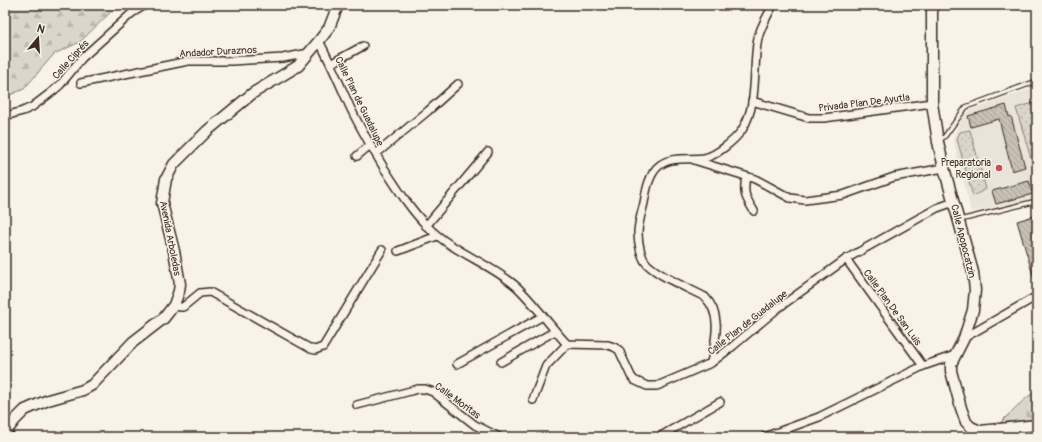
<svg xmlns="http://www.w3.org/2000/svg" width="1042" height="442" font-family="Pangolin,sans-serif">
<defs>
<pattern id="grass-dots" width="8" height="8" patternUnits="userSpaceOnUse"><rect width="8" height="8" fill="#dbd6cb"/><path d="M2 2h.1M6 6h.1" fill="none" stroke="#bdb8ae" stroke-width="1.8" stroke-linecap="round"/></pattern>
<pattern id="forest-firs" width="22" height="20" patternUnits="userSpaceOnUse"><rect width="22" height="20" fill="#dbd6cb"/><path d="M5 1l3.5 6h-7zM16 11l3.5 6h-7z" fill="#bdb8ae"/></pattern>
<pattern id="building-back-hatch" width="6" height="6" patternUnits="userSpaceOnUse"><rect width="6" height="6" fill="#c8c1b6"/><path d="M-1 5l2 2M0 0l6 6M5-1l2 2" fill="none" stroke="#a49d93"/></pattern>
</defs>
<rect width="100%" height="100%" fill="#f7f3e8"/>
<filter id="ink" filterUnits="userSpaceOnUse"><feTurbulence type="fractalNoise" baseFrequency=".025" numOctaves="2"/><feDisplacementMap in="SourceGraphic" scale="8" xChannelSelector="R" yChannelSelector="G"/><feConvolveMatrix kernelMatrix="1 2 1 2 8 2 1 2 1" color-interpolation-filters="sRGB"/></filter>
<g filter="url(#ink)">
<polygon fill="#e9e4d9" points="1037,87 1037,198 971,212 953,139 960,121 968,111"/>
<g fill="url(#grass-dots)" stroke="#8b8074">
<polygon points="1037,102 1037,179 1016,108"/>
<polygon points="970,130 986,189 973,196 957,139 960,132"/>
</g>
<g fill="url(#forest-firs)" stroke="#8b8074">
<polygon points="5,5 118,5 80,42 54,54 24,89 5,97"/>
<polygon points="1037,389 1037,419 1000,423 1016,407"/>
</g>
<g fill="url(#building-back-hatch)" stroke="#3b2a1e">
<polygon points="1006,105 1009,117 1011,116 1025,167 1012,171 999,119 971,127 968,116"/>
<polygon points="1029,181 1033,194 996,204 992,191"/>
<polygon points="1037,215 1037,281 1035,282 1017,221"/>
</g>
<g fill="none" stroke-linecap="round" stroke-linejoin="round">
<g stroke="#3b2a1e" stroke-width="6">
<g id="lane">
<polyline points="940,140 945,136 966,107 1037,81"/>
<polyline points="960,220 1037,201"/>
</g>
</g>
<g stroke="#3b2a1e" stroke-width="10">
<g id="street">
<path d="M 319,41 C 331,63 340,85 350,107 C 360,128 372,148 384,168 C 397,188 410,209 427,226 C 452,252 490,263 517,287 C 535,304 550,326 567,344 L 608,345 L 614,347 L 619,350 L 631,376 L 634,380 L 647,386 L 657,386 L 711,363 L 733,346 L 777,309 L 846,259 L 937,208 L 954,202"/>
<polyline points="332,63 363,46"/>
<polyline points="81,83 188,61 231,61 283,58 309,53"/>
<polyline points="752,101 809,118 824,118 932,103"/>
<polyline points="5,116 23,111 32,107 53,91 60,85 82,58 132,13 145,5"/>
<polyline points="376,154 428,111 458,84"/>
<polyline points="357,156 370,145"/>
<polyline points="694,160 755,179 790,198 805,200 843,195 894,177 944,168"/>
<path d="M 746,177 C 743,193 745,197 754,211"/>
<polyline points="426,226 488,152"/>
<polyline points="398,251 437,236"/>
<polyline points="846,259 923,366"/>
<polyline points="174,305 180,307 183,307 200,293 210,292 311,349 315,350 323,347 382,250"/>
<polyline points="964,338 1037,296"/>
<polyline points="501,362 555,331"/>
<path d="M 711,363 C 715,340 723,316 705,297 C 688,288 660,277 647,264 C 641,258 638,242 638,233 C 638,223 642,212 644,203 C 646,191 649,173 660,165 C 672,156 690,160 704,158 C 716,156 735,140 742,130 C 758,105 753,71 757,44 C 758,31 767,17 773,5"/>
<polyline points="457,364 543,316"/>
<polyline points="533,400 546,366 567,344"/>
<polyline points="357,405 418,389 425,389 433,392 475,425 499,437"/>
<polyline points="659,437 720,402"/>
<polyline points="764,437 819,417 923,366 955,355"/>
</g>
</g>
<g stroke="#3b2a1e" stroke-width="13">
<g id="secondary">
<polyline points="932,5 932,103 938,142 944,168 973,272 975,290 973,310 964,338 951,364 951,371 961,408 966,422 971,427 980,431 1037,425"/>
<polyline points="5,433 15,420 25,410 48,400 83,390 92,385 133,342 164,318 174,305 179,291 180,284 174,251 162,203 166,179 174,164 207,131 253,93 298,66 319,41 329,28 338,5"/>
</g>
</g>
<use href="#lane" stroke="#f7f3e8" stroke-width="3.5"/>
<use href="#street" stroke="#f7f3e8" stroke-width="7"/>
<use href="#secondary" stroke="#f7f3e8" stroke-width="10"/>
</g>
</g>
<circle fill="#d1495b" stroke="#f7f3e8" stroke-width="1.5" cx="999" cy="168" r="4"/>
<g text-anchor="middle" stroke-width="3" stroke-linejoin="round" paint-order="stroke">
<g font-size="10" fill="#3b2a1e" stroke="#f7f3e8">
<text transform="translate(218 51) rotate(-3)" y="4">Andador Duraznos</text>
<text transform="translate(70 59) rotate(-48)" y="4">Calle Ciprés</text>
<text transform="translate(360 101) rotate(64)" y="4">Calle Plan de Guadalupe</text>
<text transform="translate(864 102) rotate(-7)" y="4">Privada Plan De Ayutla</text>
<text transform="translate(171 238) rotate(79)" y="4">Avenida Arboledas</text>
<text transform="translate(964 241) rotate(76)" y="4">Calle Apopocatzin</text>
<text transform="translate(893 307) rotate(54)" y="4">Calle Plan De San Luis</text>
<text transform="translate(747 322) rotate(-38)" y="4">Calle Plan de Guadalupe</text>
<text transform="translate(458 400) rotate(36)" y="4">Calle Moritas</text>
</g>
<g font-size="10" fill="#3b2a1e" stroke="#f7f3e8" text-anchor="end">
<text x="991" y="166">Preparatoria<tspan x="991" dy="12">Regional</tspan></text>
</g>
</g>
<rect width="1042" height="442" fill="none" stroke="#f7f3e8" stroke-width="20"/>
<rect x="10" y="10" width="1022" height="422" fill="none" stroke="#3b2a1e" stroke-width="1.5" filter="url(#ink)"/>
<g transform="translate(38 38) rotate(18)" stroke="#f7f3e8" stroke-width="3" paint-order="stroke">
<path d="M0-3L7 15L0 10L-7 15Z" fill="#3b2a1e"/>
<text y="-6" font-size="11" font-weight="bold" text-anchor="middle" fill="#3b2a1e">N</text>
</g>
</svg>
